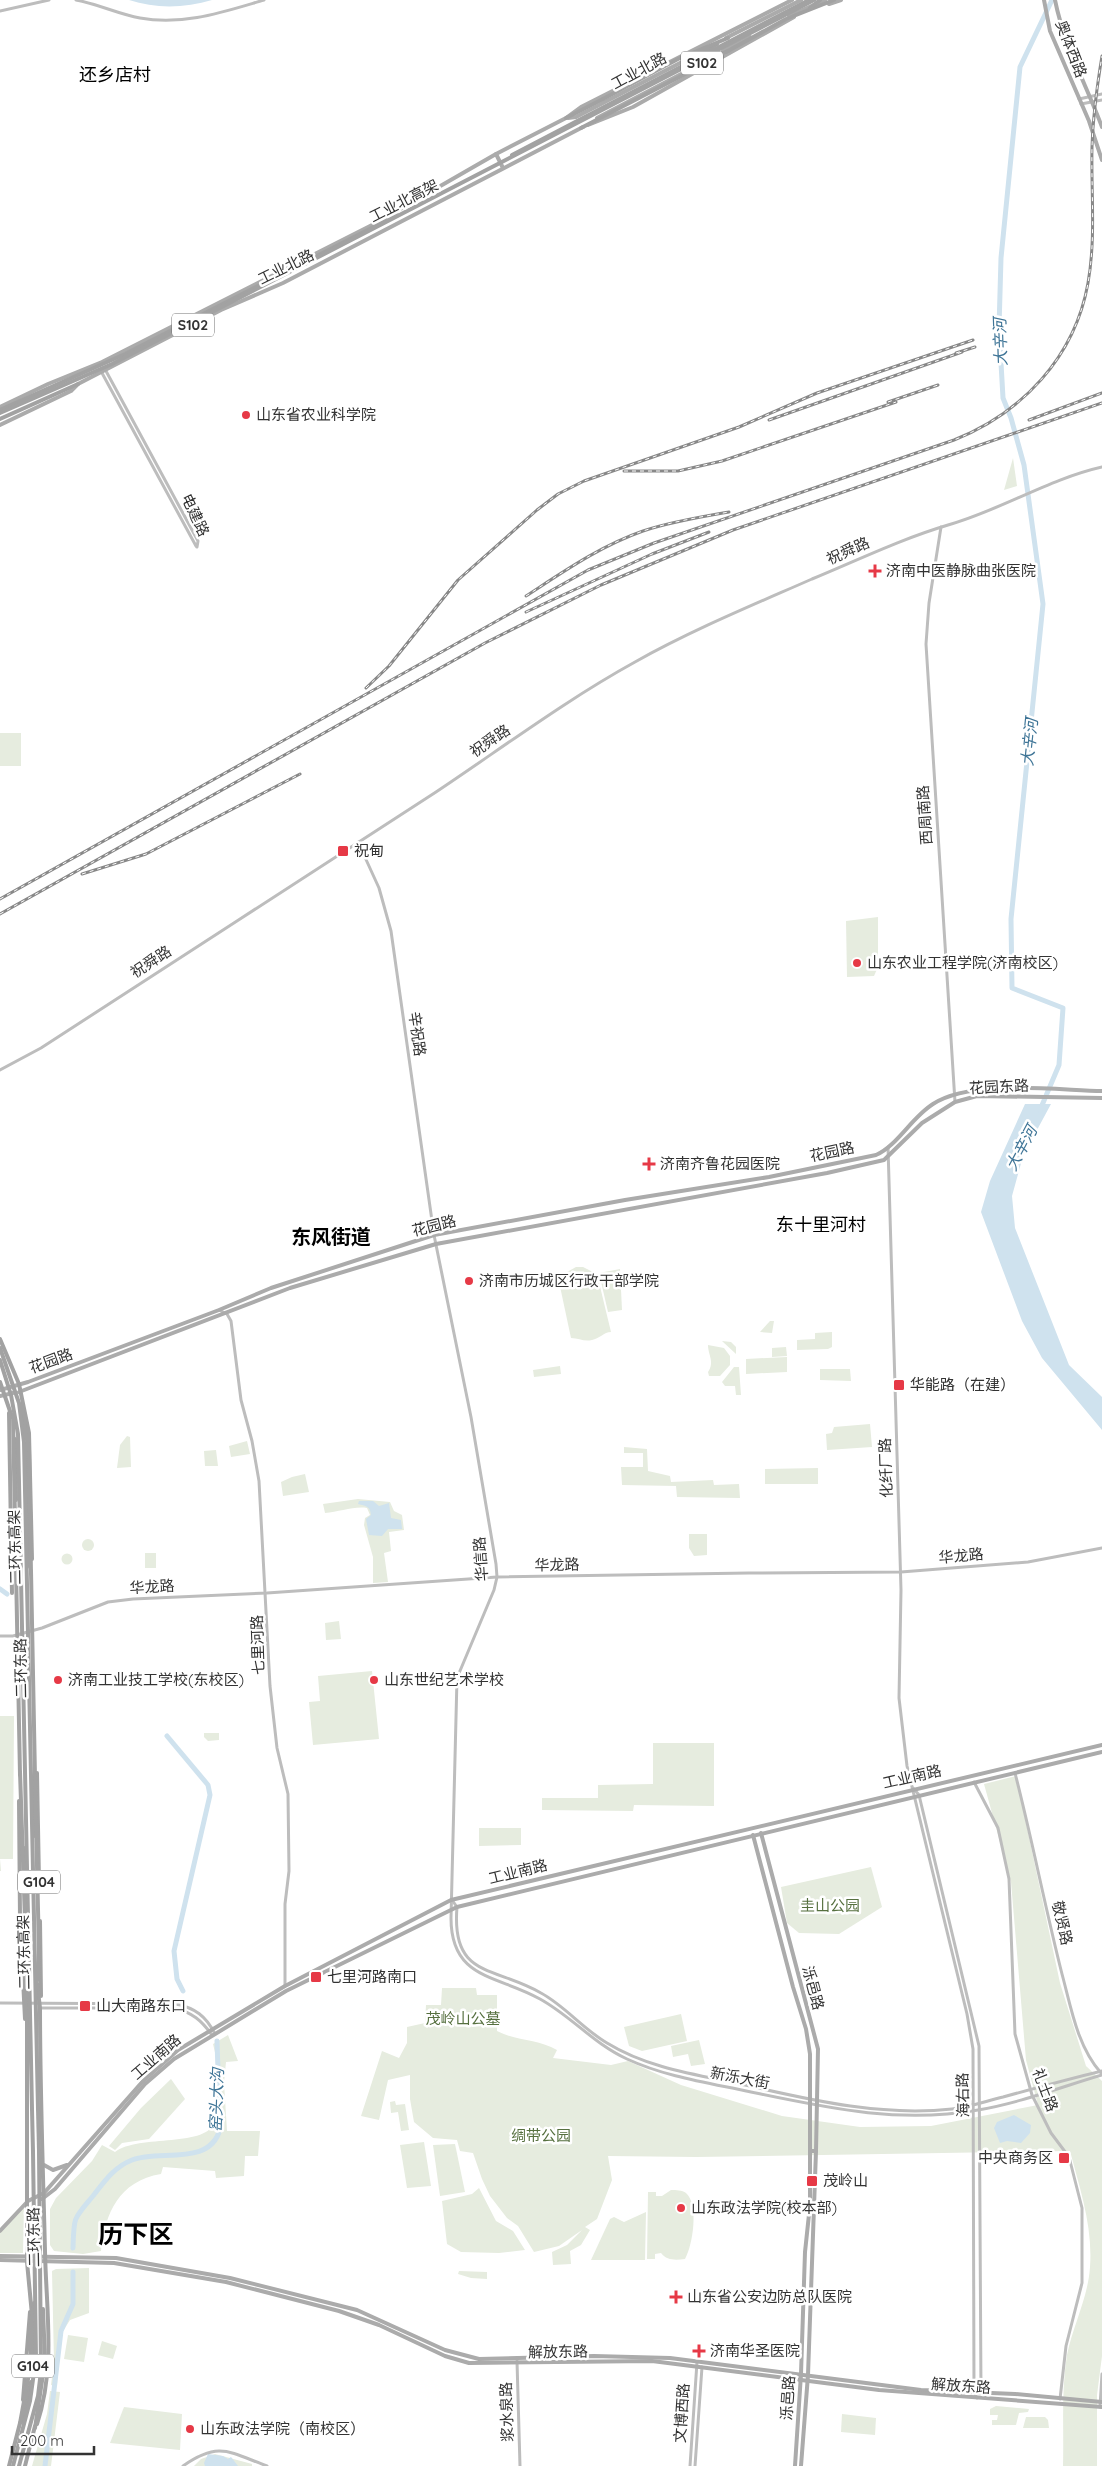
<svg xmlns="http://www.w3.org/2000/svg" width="1102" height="2466" font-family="Quicksand,'Noto Sans SC',sans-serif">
<rect width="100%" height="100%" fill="#fff"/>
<g fill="#e6ecdf">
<polygon points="1013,458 1017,486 1004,490"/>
<polygon points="21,733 21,766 0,766 0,733"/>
<polygon points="878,917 878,967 874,976 847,977 846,921"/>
<path d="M 576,1267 L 583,1267 L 597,1274 L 611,1332 C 604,1332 599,1339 592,1340 C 584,1342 579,1338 571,1338 L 558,1277 Z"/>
<polygon points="620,1269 622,1310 608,1312 599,1273"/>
<polygon points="770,1321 774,1321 772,1333 760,1332"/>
<polygon points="832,1332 832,1347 828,1349 797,1350 797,1340 815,1339 815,1333"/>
<polygon points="722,1341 731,1342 736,1347 736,1354"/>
<path d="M 708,1345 L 724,1348 L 730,1356 L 730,1365 L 720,1376 L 709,1376 L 708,1372 C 715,1362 708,1355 708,1345 Z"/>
<polygon points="786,1347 787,1356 772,1357 772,1348"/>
<polygon points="787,1357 787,1372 746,1374 746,1359"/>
<polygon points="560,1366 561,1374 534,1377 533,1370"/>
<polygon points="734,1367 739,1367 741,1395 736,1395 735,1386 725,1386 722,1382"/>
<polygon points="820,1369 850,1369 851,1381 820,1380"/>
<polygon points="870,1424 872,1447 827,1450 826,1434 832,1433 834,1427"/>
<polygon points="127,1436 130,1437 131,1467 117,1468 120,1445"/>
<polygon points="247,1441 250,1454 231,1457 229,1446"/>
<polygon points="624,1447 647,1449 648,1471 670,1476 671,1482 713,1480 714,1485 739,1484 740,1498 677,1497 676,1486 622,1485 621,1467 643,1467 643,1453 624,1453"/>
<polygon points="216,1450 218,1466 205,1466 204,1451"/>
<polygon points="818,1468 818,1484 765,1484 765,1469"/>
<polygon points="305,1474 309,1492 283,1496 281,1482 292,1477"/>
<path d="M 358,1499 L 390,1502 L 394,1511 L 402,1515 L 404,1530 L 389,1532 L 391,1551 L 384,1553 L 388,1582 L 373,1583 L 373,1557 L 364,1525 L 365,1518 L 370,1515 L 367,1508 C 354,1506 339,1512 325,1513 L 323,1504 Z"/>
<polygon points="689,1534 707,1534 707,1555 694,1556 689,1548"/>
<circle cx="88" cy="1545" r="6"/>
<rect x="145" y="1553" width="11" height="15"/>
<circle cx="67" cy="1559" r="5.5"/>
<polygon points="339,1621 341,1639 326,1640 325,1623"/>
<polygon points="372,1671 379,1739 313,1745 309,1702 320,1701 318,1676"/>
<polygon points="0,1716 14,1716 13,1859 0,1859 1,1871 0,1871"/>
<polygon points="204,1733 219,1733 219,1740 208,1741 204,1737"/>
<polygon points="653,1743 714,1743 714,1806 634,1805 633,1811 542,1810 542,1798 598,1798 598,1785 653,1784"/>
<path d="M 1016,1776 L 1060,1983 L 1086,2066 L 1102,2081 L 1102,2356 L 1097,2395 L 1097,2466 L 1063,2466 C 1064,2429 1061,2392 1067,2355 C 1073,2325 1088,2298 1090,2267 C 1093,2227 1080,2189 1070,2151 L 696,2157 L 608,2156 L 612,2180 L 597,2219 L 585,2227 L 590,2230 L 581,2245 L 570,2251 L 571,2264 L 553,2265 L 552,2252 L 567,2245 L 582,2230 L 559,2246 L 534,2252 L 518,2226 L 507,2218 L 490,2196 L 482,2179 L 473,2153 L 460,2151 L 457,2140 L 433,2138 L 414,2122 L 410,2099 L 410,2075 L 388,2080 L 379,2120 L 361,2116 L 382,2051 L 399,2058 L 407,2043 L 407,2027 L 425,2023 L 426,2005 L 441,2005 L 442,1988 L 476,1988 L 477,1995 L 497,1995 L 497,2031 C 516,2041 538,2039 557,2050 L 553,2058 L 611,2065 L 628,2061 L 681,2085 L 782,2116 L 860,2127 L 931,2126 L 1038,2105 L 1026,2060 L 1011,1882 L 984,1784 Z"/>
<polygon points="479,1828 521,1828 521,1845 479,1846"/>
<polygon points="871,1867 882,1907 839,1934 799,1933 787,1923 781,1887"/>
<polygon points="681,2014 687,2041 642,2051 629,2046 624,2027"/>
<path d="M 228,2035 L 238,2061 L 226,2062 L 224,2083 L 227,2131 L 260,2131 L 258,2156 L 245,2156 L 244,2176 L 216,2178 L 215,2171 L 163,2167 L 161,2174 C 119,2181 105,2213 101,2251 L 83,2254 L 54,2251 L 50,2245 L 50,2209 L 56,2198 L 92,2161 L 102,2145 L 115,2152 C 138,2134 210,2148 214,2121 C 217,2106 213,2087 214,2071 L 218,2065 L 213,2044 Z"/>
<polygon points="699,2040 705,2064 691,2066 688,2054 673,2057 671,2046"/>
<polygon points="171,2079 185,2099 149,2139 122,2143 115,2150 109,2146 141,2108"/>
<polygon points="395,2101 396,2105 405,2104 409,2130 401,2131 398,2112 391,2113 390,2102"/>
<polygon points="424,2142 431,2186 407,2188 400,2145"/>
<polygon points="455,2144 465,2192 440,2196 433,2145"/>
<polygon points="479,2188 496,2221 513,2231 525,2250 499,2253 461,2252 447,2244 442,2201 472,2194"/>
<path d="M 671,2190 C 676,2190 682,2190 686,2193 C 699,2204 693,2245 685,2259 C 676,2260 667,2261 661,2253 L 655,2254 L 655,2259 L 647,2259 L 648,2192 L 656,2192 L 656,2196 L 662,2196 Z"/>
<polygon points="24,2205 23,2253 0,2253 0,2232"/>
<polygon points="646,2212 645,2260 591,2260 610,2219 614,2217 624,2222"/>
<polygon points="89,2268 89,2313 70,2320 63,2331 60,2331 57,2386 51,2385 54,2362 52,2271 56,2269"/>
<polygon points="459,2271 487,2272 487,2279 471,2278 458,2274"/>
<polygon points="68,2335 88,2338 84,2362 64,2359"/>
<polygon points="102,2341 117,2346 113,2359 98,2355"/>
<polygon points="50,2391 60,2392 51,2466 32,2466 47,2414"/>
<polygon points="996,2406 1029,2409 1028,2412 1019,2413 1016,2425 992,2425 992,2420 997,2420 998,2415 990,2415 990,2409"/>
<polygon points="124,2407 182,2414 180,2450 110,2443"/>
<polygon points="842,2414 876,2418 875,2435 841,2432"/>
<polygon points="1026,2417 1045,2417 1048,2420 1049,2428 1023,2428"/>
<polygon points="215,2454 252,2464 252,2466 194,2466 201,2459"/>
</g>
<g fill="#cfe2ee">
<path d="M 129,0 L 212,0 C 185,8 156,9 129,0 Z"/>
<polygon points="1025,1104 1051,1104 1023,1156 1012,1196 1015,1228 1069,1365 1102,1397 1102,1430 1042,1358 1022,1321 981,1212 990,1181"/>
<path d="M 359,1501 L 373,1501 L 379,1506 L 389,1503 L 391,1518 L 401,1520 L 402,1529 L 388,1529 L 382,1536 L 369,1535 L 366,1519 L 371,1515 C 370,1506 366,1506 358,1504 Z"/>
<polygon points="1014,2115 1031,2125 1030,2133 1021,2143 1007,2141 1000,2143 994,2128 997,2122"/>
<polygon points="208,2454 223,2456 228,2459 231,2457 238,2466 205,2466 204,2463"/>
</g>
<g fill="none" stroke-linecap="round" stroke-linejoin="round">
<g stroke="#cfe2ee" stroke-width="5">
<polyline points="1040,1110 1059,1065 1063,1008 1012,988 1011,919 1043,604 1024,465 1011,418 1003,398 999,328 1001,258 1020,67 1052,0"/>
<polyline points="0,1589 7,1594"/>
<polyline points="167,1736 208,1785 210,1795 174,1951 177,1979 183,1991"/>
<path d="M 73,2248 C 74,2216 73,2220 93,2196 C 104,2182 114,2167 132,2160 C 159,2149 210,2167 220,2129 L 217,2041"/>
<polyline points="45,2466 61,2331 73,2304 73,2272"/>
</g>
<g stroke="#bdbdbd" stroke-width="3">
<path d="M 76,0 C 98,4 118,14 140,18 C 183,26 223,12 264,0"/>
<polyline points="0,11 49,0"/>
<polyline points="1079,99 1102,94"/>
<polyline points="1081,104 1102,100"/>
<polyline points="106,371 198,541 197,547"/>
<polyline points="102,373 196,546"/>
<polyline points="941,527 929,603 926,644 955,1102"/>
<path d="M 358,842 L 379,888 L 391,931 L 434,1235 L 471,1417 L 496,1564 L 497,1577 L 494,1590 L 457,1678 L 451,1918 C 451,1980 498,1975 540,1999 C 571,2016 594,2044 627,2059 C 666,2077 709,2083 751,2092 C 828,2108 899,2124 978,2110 C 1020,2103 1061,2087 1102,2075"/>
<path d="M 0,1070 L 41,1048 C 172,962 305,878 436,792 C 502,748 566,700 635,662 C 692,630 753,605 812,579 C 858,560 901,539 948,525 C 1001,510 1049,479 1102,467"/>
<polyline points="888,1147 901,1590 899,1698 907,1766 967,2014 973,2049 974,2393 977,2398"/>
<polyline points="219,1310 227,1314 231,1321 241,1400 252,1441 259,1481 270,1686 277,1748 288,1794 289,1871 285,1904 285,1986"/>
<polyline points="0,1636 13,1636 42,1628 108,1602 133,1599 267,1593 497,1577 749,1573 901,1572 1028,1562 1102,1548"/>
<path d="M 1015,1773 C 1032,1839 1045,1907 1062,1974 C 1071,2007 1077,2046 1101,2073"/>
<polyline points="974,1782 998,1828 1009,1879 1015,2034 1032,2095 1051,2133 1069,2157 1082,2208 1082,2283 1066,2346 1060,2399"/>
<polyline points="913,1788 919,1795 979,2046 981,2393"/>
<path d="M 452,1900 L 457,1907 C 451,1978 494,1966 541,1993 C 565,2006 583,2029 607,2043 C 646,2067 692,2074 736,2083 C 807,2099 878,2117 952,2109 C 970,2107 986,2101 1003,2097 C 1036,2088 1069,2079 1102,2071"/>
<path d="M 0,2003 L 176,2004 C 195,2008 206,2016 215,2034"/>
<path d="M 40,2008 L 174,2008 C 193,2013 201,2020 212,2035"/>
<polyline points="517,2361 520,2466"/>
<polyline points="1100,2407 1102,2374"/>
<path d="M 183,2466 C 219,2441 229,2452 267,2466"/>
<polyline points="690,2466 697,2362"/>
<polyline points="695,2466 702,2367"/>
</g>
<g stroke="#ababab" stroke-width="4">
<polyline points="1044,0 1050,31 1089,121 1102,160"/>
<path d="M 1055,0 C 1064,45 1086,84 1102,127"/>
<polyline points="829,4 841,0"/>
<polyline points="789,16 825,0"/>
<polyline points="726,38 801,0"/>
<polyline points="723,51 750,37"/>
<polyline points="568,118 576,117 705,50"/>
<polyline points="597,118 706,61"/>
<polyline points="588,125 633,107 794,17"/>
<polyline points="496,154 503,168"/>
<polyline points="0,407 48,384 102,362 376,223 496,154 566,118 581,107 792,0"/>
<polyline points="0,425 71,391 78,384 221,310 283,283 583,127"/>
<path d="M 0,1390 L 28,1382 L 219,1310 L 271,1288 L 434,1235 L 625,1200 L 769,1177 L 876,1155 C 897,1146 912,1117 933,1104 C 972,1079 1055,1090 1102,1091"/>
<polyline points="19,1392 290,1288 436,1244 827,1173 884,1160 922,1123 955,1102 977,1096 1102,1098"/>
<polyline points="0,1396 13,1393"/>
<polyline points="761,1833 818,2049 816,2151 810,2151"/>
<polyline points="753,1835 793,1987 806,2029 810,2054 810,2205 805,2252 801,2374 795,2466"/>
<polyline points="44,2165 53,2170 67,2165"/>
<polyline points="42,2199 55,2189 145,2084 174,2059 286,1991 457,1907 1102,1752"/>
<polyline points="0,2231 28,2201 44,2193 143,2081 178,2050 285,1986 451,1900 1102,1745"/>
<polyline points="0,2256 116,2258 230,2278 357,2310 445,2350 479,2359 594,2356 670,2358 921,2390 1015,2394 1102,2402"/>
<polyline points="0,2260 114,2263 226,2282 339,2311 379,2325 445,2356 469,2363 652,2361 879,2390 1102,2407"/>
<polyline points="801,2466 808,2375 816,2151"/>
</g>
<g stroke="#a2a2a2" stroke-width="4">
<polyline points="726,52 786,19 834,0"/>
<polyline points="694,58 717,44"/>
<polyline points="566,118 603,99"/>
<polyline points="581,128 718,57"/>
<polyline points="0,419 78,384"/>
<polyline points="0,1339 19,1384 29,1433 32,1559"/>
<polyline points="0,1382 12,1417"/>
<polyline points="22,1404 25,1432"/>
<polyline points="9,1413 12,1593"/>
<polyline points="15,1439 16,1500"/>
<polyline points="26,1444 30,1567"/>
<polyline points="16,1569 20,1775"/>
<polyline points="31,1571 35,1777 33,1784 34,1836"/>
<polyline points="37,1773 39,1881"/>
<polyline points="19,1801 20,1919 25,2019"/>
<polyline points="25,1848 25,1871"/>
<polyline points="40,1921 41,1996"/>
<polyline points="27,1977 27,2262 32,2315"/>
<path d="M 37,1983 L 40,2008 C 40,2089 43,2170 45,2251 C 46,2309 56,2367 37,2424"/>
<polyline points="32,2109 33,2152"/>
<polyline points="38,2109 39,2151"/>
<polyline points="33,2372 33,2322"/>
<polyline points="23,2400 30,2312"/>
<polyline points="9,2466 20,2423 23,2420 31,2382"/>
<polyline points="25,2466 35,2426"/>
</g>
<g stroke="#888" stroke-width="3">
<g id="rail">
<polyline points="956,353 975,347"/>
<polyline points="888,402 938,385"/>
<polyline points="769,420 962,352"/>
<polyline points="1029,420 1102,393"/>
<polyline points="624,471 678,471 722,461 896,402"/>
<path d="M 526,596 C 563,572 600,546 643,531 C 670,522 700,517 729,512"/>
<polyline points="526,612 652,554 709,532"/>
<polyline points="366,688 389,666 458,580 537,510 558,494 584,481 739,427 817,393 973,340"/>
<polyline points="82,874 146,854 300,774"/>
<path d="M 0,899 L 588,570 L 654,543 L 954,440 C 1022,413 1075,357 1088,283 C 1096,238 1091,192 1092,147 C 1093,116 1097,86 1102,56"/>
<polyline points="0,914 485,643 601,585 733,530 1102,403"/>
</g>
</g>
<use href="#rail" stroke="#fff" stroke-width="1" stroke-dasharray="4" stroke-linecap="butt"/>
<g stroke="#a2a2a2" stroke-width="4">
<polyline points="810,8 820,0"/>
<polyline points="703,61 728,51"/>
<polyline points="603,99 678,59 728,38"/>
<polyline points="512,155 809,0"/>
<polyline points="0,410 125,354 397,215"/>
<polyline points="0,413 112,364 814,0"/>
<polyline points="0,1348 19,1403 24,1442 38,2109"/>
<polyline points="0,1360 11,1395 18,1434 32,2109"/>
<polyline points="13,1415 16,1571"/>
<polyline points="25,1430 29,1449 31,1574"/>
<polyline points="20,1772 27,1979"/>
<polyline points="35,1777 39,1953 38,1980"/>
<polyline points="20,2423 31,2363 31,2327 34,2303"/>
<polyline points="35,2428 45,2361 43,2309"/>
<polyline points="13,2466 30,2401 36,2358 33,2152"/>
<polyline points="19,2466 38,2396 41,2371 39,2151"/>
</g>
</g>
<g fill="#e63946" stroke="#fff" stroke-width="2">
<circle cx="246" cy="415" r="5"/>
<path d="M872.5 563.5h5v5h5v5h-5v5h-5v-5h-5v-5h5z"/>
<rect x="337" y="845" width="12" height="12" rx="2.5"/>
<circle cx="857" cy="963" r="5"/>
<path d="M646.5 1156.5h5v5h5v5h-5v5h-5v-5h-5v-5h5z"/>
<circle cx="469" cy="1281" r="5"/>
<rect x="893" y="1379" width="12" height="12" rx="2.5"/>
<circle cx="58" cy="1680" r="5"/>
<circle cx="374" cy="1680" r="5"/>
<rect x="310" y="1971" width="12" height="12" rx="2.5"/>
<rect x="79" y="2000" width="12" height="12" rx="2.5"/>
<rect x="1058" y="2152" width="12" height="12" rx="2.5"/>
<rect x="806" y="2175" width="12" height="12" rx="2.5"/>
<circle cx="681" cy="2208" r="5"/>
<path d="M673.5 2289.5h5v5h5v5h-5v5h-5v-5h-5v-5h5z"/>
<path d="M696.5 2343.5h5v5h5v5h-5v5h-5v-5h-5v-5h5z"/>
<circle cx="190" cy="2429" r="5"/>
</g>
<g text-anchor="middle" stroke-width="5" stroke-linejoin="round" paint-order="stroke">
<g fill="#fff" stroke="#707070" stroke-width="1">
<rect x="681" y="51.5" width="42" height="23" rx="4"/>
<rect x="172" y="313.5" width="42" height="23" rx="4"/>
<rect x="18" y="1870.5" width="42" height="23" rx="4"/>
<rect x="12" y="2354.5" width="42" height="23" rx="4"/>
</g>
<g font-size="14" font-weight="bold" fill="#333">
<text x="702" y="68">S102</text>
<text x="193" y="330">S102</text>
<text x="39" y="1887">G104</text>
<text x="33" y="2371">G104</text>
</g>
<g font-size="15" fill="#333" stroke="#fff">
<text transform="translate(1071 49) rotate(69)" y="5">奥体西路</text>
<text transform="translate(639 71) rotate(-28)" y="5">工业北路</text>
<text transform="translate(404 201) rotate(-27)" y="5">工业北高架</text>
<text transform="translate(286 267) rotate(-26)" y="5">工业北路</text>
<text transform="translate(195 515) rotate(65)" y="5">电建路</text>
<text transform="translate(848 551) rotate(-24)" y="5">祝舜路</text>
<text transform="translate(490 741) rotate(-34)" y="5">祝舜路</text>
<text transform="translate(925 815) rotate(-94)" y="5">西周南路</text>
<text transform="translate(151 962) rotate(-33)" y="5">祝舜路</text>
<text transform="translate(417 1034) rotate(82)" y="5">辛祝路</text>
<text transform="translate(999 1087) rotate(-3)" y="5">花园东路</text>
<text transform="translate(832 1152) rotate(-12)" y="5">花园路</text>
<text transform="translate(434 1226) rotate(-14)" y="5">花园路</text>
<text transform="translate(51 1361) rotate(-20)" y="5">花园路</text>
<text transform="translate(886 1468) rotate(-92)" y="5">化纤厂路</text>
<text transform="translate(15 1547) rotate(-91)" y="5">二环东高架</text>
<text transform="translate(961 1556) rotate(-5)" y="5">华龙路</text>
<text transform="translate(481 1559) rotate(-94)" y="5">华信路</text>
<text transform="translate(557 1565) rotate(-1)" y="5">华龙路</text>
<text transform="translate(152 1587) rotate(-3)" y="5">华龙路</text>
<text transform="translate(258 1645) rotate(-92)" y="5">七里河路</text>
<text transform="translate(21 1668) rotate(-91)" y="5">二环东路</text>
<text transform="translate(912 1777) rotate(-13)" y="5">工业南路</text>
<text transform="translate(518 1872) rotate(-14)" y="5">工业南路</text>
<text transform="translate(1062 1923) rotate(77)" y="5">敬贤路</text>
<text transform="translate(24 1952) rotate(-91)" y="5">二环东高架</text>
<text transform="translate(813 1988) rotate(75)" y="5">泺邑路</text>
<text transform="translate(156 2057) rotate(-41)" y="5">工业南路</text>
<text transform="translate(740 2078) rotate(11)" y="5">新泺大街</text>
<text transform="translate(1045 2090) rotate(69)" y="5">礼士路</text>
<text transform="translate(963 2095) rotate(-91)" y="5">海右路</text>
<text transform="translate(34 2237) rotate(-91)" y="5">二环东路</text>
<text transform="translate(558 2352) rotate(-1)" y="5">解放东路</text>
<text transform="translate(961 2386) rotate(4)" y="5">解放东路</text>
<text transform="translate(788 2398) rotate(-86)" y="5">泺邑路</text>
<text transform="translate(507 2412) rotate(-92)" y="5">浆水泉路</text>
<text transform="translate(682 2413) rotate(-86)" y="5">文博西路</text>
</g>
<g font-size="15" fill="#333" stroke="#fff" text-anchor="start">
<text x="256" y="420">山东省农业科学院</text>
<text x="886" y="576">济南中医静脉曲张医院</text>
<text x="354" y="856">祝甸</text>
<text x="867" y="968">山东农业工程学院(济南校区)</text>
<text x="660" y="1169">济南齐鲁花园医院</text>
<text x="479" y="1286">济南市历城区行政干部学院</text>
<text x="910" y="1390">华能路（在建）</text>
<text x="68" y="1685">济南工业技工学校(东校区)</text>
<text x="384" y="1685">山东世纪艺术学校</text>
<text x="327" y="1982">七里河路南口</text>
<text x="96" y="2011">山大南路东口</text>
<text x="1053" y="2163" text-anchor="end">中央商务区</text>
<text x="823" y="2186">茂岭山</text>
<text x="691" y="2213">山东政法学院(校本部)</text>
<text x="687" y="2302">山东省公安边防总队医院</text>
<text x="710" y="2356">济南华圣医院</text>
<text x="200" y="2434">山东政法学院（南校区）</text>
</g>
<g font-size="15" fill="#56703f" stroke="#fff">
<text x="830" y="1911">圭山公园</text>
<text x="463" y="2024">茂岭山公墓</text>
<text x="541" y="2141">绸带公园</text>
</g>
<g font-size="16" font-style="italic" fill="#3f7597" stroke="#fff">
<text transform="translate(1000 342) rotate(-92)" y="6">大辛河</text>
<text transform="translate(1029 742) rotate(-84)" y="6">大辛河</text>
<text transform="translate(1021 1148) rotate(-62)" y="6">大辛河</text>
<text transform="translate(216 2100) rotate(-88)" y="6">窑头大沟</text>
</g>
<g font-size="18" fill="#000" stroke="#fff">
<text x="115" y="81">还乡店村</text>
<text x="821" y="1231">东十里河村</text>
</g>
<g font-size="20" font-weight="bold" fill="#000" stroke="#fff">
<text x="331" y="1244">东风街道</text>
</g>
<g font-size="25" font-weight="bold" fill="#000" stroke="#fff">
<text x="136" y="2243">历下区</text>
</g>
</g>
<path d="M12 2446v8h82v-8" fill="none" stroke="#333333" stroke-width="2.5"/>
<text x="20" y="2446" font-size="15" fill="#333333" stroke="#ffffff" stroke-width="4" paint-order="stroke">200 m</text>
</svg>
